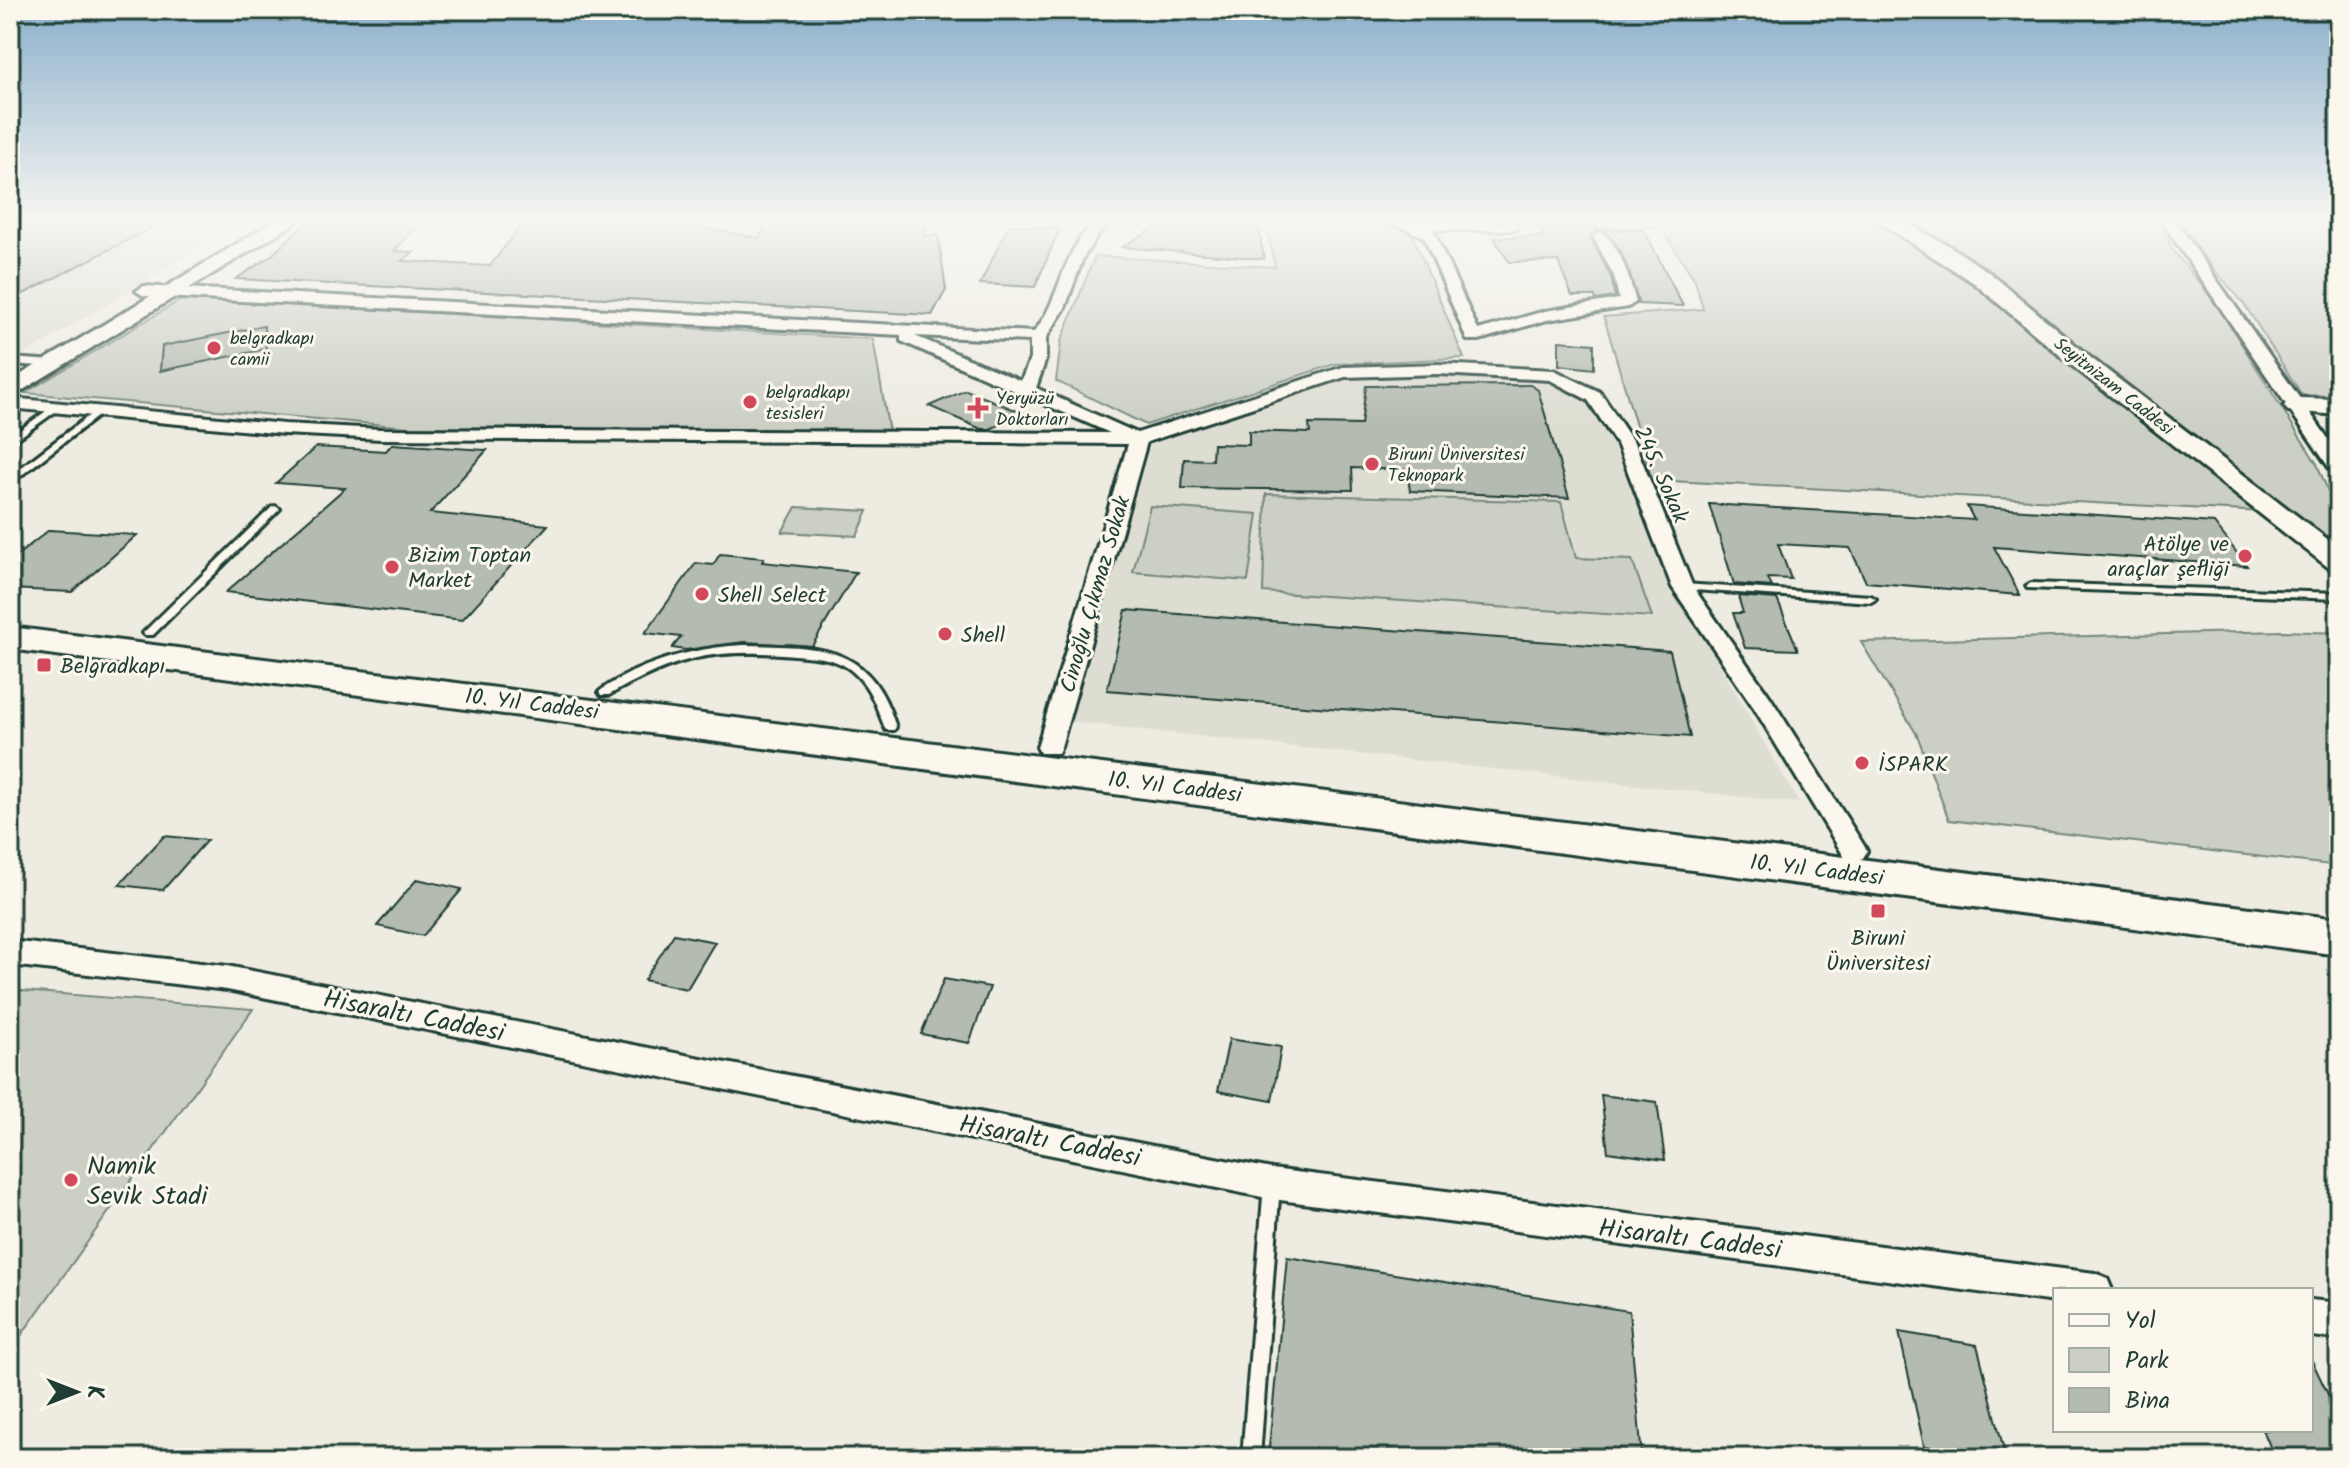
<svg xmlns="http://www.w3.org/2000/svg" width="2349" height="1468" font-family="Kalam,sans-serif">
<rect width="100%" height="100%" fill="#eeece1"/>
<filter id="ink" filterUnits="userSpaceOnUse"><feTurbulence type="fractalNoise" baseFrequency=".0125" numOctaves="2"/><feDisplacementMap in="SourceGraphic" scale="16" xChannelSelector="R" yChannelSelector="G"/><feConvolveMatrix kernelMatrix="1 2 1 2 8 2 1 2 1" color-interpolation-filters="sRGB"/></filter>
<g filter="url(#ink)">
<g fill="#ddddd2">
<polygon points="10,219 248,219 10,363"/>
<polygon points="711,219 1045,219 936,232 791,241 706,227"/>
<polygon points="1473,374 1553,381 1587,398 1608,434 1672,582 1799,803 1071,722 1150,445 1347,377"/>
</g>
<g fill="#cbcfc4" stroke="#75867c" stroke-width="2">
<polygon points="1265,219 1363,219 1411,232 1464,358 1335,364 1146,425 1056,381 1061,342 1095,256 1275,267"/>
<polygon points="1589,219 1872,219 1928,248 1974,282 2265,512 1652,480 1604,317 1703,309 1695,280 1661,228 1594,228"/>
<path d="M 1898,219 L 2156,219 L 2174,252 L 2215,302 L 2317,464 L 2331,499 L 2334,545 C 2260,488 2184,432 2111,373 C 2042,318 1977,260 1898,219 Z"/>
<polygon points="2179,219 2339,219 2339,396 2302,395 2244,304 2202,255"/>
<polygon points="184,298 873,339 889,432 407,427 25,393"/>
<polygon points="1266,494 1561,502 1576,558 1632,560 1652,617 1263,592"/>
<polygon points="1150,506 1258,514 1248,581 1133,572"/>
<polygon points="796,507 868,511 857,536 782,532"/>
<polygon points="2283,631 2339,633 2339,866 1949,820 1917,735 1861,642"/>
<polygon points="10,990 253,1009 10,1351"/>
</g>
<g fill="#b4bbb0" stroke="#1f3d34" stroke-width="2">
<polygon points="10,219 47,219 155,226 10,301"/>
<polygon points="310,219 424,219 394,251 413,252 402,261 490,266 526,219 651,219 759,238 769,219 926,219 924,236 938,235 946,290 932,315 236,279 272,255"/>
<polygon points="1170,219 1257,219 1264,259 1122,247"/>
<polygon points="1536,219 1589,219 1598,230 1590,237 1611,277 1615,297 1596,300 1595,296 1572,296 1558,261 1509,262 1494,238 1544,236"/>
<polygon points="1009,225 1060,228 1035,287 980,284"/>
<polygon points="1602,230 1644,230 1683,306 1638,304 1621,251"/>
<polygon points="264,326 266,349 160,371 162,346"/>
<polygon points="1559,341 1594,344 1594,369 1559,365"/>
<polygon points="1530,385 1538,390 1569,498 1410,491 1407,470 1352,468 1353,490 1182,488 1184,459 1212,460 1213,444 1249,445 1249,431 1310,433 1309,424 1361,425 1366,386"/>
<polygon points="966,390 1025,414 990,429 981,429 929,406"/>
<polygon points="392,444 487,450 430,513 548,525 462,620 226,592 345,488 276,483 316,447 386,451"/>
<polygon points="1709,504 1974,520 1967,506 2214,523 2247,566 1994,547 2020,595 1866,582 1850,548 1778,544 1791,579 1768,578 1772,587 1734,584"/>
<polygon points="49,530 137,535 72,592 10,589 10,561"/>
<polygon points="720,554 764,558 762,562 856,572 812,646 744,642 686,650 672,648 681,637 645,633 696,563 713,565"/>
<polygon points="1738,596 1777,599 1798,650 1745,648 1733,613 1743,613"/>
<polygon points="1126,610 1670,651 1690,737 1107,690"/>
<polygon points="164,836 207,840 163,890 119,885"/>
<polygon points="417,879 462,889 423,936 377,926"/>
<polygon points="674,934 715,942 687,989 644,980"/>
<polygon points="944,979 990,987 969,1043 921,1034"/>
<polygon points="1229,1039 1281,1047 1272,1101 1218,1091"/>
<polygon points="1601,1095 1657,1102 1665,1160 1608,1152"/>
<polygon points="1287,1257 1629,1311 1642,1458 1268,1458"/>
<polygon points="1899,1332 1977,1345 2006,1458 1924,1446"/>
<polygon points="2311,1359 2339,1417 2339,1458 2275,1458 2263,1430 2311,1430"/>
</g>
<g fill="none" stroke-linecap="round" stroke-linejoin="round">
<g stroke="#1f3d34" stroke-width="6">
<g id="lane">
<polygon points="10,358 55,361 59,364 55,367 10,364"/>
<polygon points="56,404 59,405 59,409 10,444 10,437"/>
<polygon points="99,408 102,409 102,413 10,484 10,476"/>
<polygon points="275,506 280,509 278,511 153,635 145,635 143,633 145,631 272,507"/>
<polygon points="2031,583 2339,593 2339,599 2027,588 2026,586"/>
<polygon points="1683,584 1871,596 1876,599 1871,602 1679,589 1678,587"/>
<path d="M 744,645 C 821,647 870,643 896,727 L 894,730 L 886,730 C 876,708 872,688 852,671 C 836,657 814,657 794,655 C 715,648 677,656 609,695 L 601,695 L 599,692 C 608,684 621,678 632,672 C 669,655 704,647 744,645 Z"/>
<polygon points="1272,1176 1278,1179 1280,1184 1260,1458 1242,1458 1264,1184 1266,1179"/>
</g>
</g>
<g stroke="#1f3d34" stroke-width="6">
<g id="street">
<path d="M 1099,219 L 1115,219 L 1099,233 L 1083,258 L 1065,308 L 1046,338 L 1046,359 L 1036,388 L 1137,433 L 1343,367 L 1439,364 L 1554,370 L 1600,392 L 1636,446 L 1693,587 L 1770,697 L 1863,844 L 1867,851 L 1863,858 L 1854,861 L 1845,858 L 1754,708 L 1672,587 L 1618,446 L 1588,400 L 1550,380 L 1439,374 L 1345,377 L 1147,442 L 1061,747 L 1058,753 L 1040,753 L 1037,747 L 1128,444 L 381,439 L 284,434 L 10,408 L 10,398 L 284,424 L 381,429 L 1110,433 L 901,341 L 901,335 L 144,296 L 136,291 L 144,286 L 1034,332 C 1063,297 1061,247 1099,219 ZM 915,336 L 1030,341 L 1030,359 L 1021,381 Z"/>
<path d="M 1383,219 L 1516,223 L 1516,229 L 1511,230 L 1433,230 L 1478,330 L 1545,311 L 1619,299 L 1614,276 L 1593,236 L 1600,232 C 1618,239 1631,283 1636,302 L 1628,307 L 1547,320 L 1479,340 L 1467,340 L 1424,237 Z"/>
<polygon points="2160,219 2174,219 2339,454 2339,474 2332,472"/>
<polygon points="10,941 227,966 1272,1169 2095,1273 2107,1278 2112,1290 2055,1290 2055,1302 1272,1199 227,990 10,965"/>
<polygon points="2311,1300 2339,1303 2339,1339 2311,1336"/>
</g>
</g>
<g stroke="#1f3d34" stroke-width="6">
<g id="secondary">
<polygon points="278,219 302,219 10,398 10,381"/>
<polygon points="1874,219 1899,219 1951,247 1990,273 2091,358 2339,548 2339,571 2329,568 2075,368 1974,283"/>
<polygon points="2297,398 2339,399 2339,415 2288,411 2284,406 2288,401"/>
</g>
</g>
<g stroke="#1f3d34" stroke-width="6">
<polygon id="primary" points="10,627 2339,919 2339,955 10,649"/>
</g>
<use href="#lane" fill="#fbf7ec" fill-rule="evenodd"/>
<use href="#street" fill="#fbf7ec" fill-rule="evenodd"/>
<use href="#secondary" fill="#fbf7ec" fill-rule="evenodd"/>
<use href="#primary" fill="#fbf7ec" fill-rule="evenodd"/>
</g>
</g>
<linearGradient id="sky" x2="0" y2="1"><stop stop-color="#8bafcb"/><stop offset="0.52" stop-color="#f7f6f2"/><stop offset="1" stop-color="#f7f6f2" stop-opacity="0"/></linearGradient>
<rect width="2349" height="424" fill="url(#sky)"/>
<g fill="#d1495b" stroke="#fbf7ec" stroke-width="3">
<circle cx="214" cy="348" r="8"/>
<circle cx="750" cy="402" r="8"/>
<path d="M974 396h8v8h8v8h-8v8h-8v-8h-8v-8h8z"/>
<circle cx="1372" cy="464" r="8"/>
<circle cx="2245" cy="556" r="8"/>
<circle cx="392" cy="567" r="8"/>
<circle cx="702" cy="594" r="8"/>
<circle cx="945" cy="634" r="8"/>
<rect x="36" y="657" width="16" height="16" rx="4"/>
<circle cx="1862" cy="763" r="8"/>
<rect x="1870" y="903" width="16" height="16" rx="4"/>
<circle cx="71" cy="1180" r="8"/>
</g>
<g text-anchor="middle" stroke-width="6" stroke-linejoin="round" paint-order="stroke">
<g font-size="18" fill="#1f3d34" stroke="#fbf7ec" text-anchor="start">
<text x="230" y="344">belgradkapı<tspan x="230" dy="21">camii</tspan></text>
<text x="766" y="398">belgradkapı<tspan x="766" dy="21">tesisleri</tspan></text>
<text x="996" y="404">Yeryüzü<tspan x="996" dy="21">Doktorları</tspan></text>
<text x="1388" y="460">Biruni Üniversitesi<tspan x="1388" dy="21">Teknopark</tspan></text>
</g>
<g font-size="18" fill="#1f3d34" stroke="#fbf7ec">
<text transform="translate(2114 386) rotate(38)" y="6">Seyitnizam Caddesi</text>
</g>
<g font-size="22" fill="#1f3d34" stroke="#fbf7ec">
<text transform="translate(1662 474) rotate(66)" y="8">245. Sokak</text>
<text transform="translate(1094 594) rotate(-74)" y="8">Cinoğlu Çıkmaz Sokak</text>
<text transform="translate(532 703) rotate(7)" y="8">10. Yıl Caddesi</text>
<text transform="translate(1175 786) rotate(7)" y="8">10. Yıl Caddesi</text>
<text transform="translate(1817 869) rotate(7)" y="8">10. Yıl Caddesi</text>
</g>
<g font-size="22" fill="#1f3d34" stroke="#fbf7ec" text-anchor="start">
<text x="2229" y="551" text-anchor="end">Atölye ve<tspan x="2229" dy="25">araçlar şefliği</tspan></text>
<text x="408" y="562">Bizim Toptan<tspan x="408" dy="25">Market</tspan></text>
<text x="718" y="602">Shell Select</text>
<text x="961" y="642">Shell</text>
<text x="60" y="673">Belgradkapı</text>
<text x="1878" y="771">İSPARK</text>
<text x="1878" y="945" text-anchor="middle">Biruni<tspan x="1878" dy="25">Üniversitesi</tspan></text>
</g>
<g font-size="26" fill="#1f3d34" stroke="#fbf7ec">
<text transform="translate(414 1015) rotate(11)" y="9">Hisaraltı Caddesi</text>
<text transform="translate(1050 1140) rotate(11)" y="9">Hisaraltı Caddesi</text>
<text transform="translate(1690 1238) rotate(7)" y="9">Hisaraltı Caddesi</text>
</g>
<g font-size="26" fill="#1f3d34" stroke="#fbf7ec" text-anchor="start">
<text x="87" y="1174">Namik<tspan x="87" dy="30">Sevik Stadi</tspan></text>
</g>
</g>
<rect width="2349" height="1468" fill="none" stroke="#fbf7ec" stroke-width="40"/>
<rect x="20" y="20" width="2309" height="1428" fill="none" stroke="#1f3d34" stroke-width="3" filter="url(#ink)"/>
<rect x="2053" y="1288" width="260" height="144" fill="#fbf7ec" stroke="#a3ada2" stroke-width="2"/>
<rect x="2069" y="1314" width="40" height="12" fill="#fbf7ec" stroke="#a3ada2" stroke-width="2"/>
<text x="2125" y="1328" font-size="24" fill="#1f3d34">Yol</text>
<rect x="2069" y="1348" width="40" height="24" fill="#cbcfc4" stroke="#a3ada2" stroke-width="2"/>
<text x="2125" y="1368" font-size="24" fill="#1f3d34">Park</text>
<rect x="2069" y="1388" width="40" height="24" fill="#b4bbb0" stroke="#a3ada2" stroke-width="2"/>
<text x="2125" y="1408" font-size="24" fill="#1f3d34">Bina</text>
<g transform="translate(76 1392) rotate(90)" stroke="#fbf7ec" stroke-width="6" paint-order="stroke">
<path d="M0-6L14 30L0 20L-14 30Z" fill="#1f3d34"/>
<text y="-12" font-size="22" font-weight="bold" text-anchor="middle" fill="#1f3d34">K</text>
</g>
</svg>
